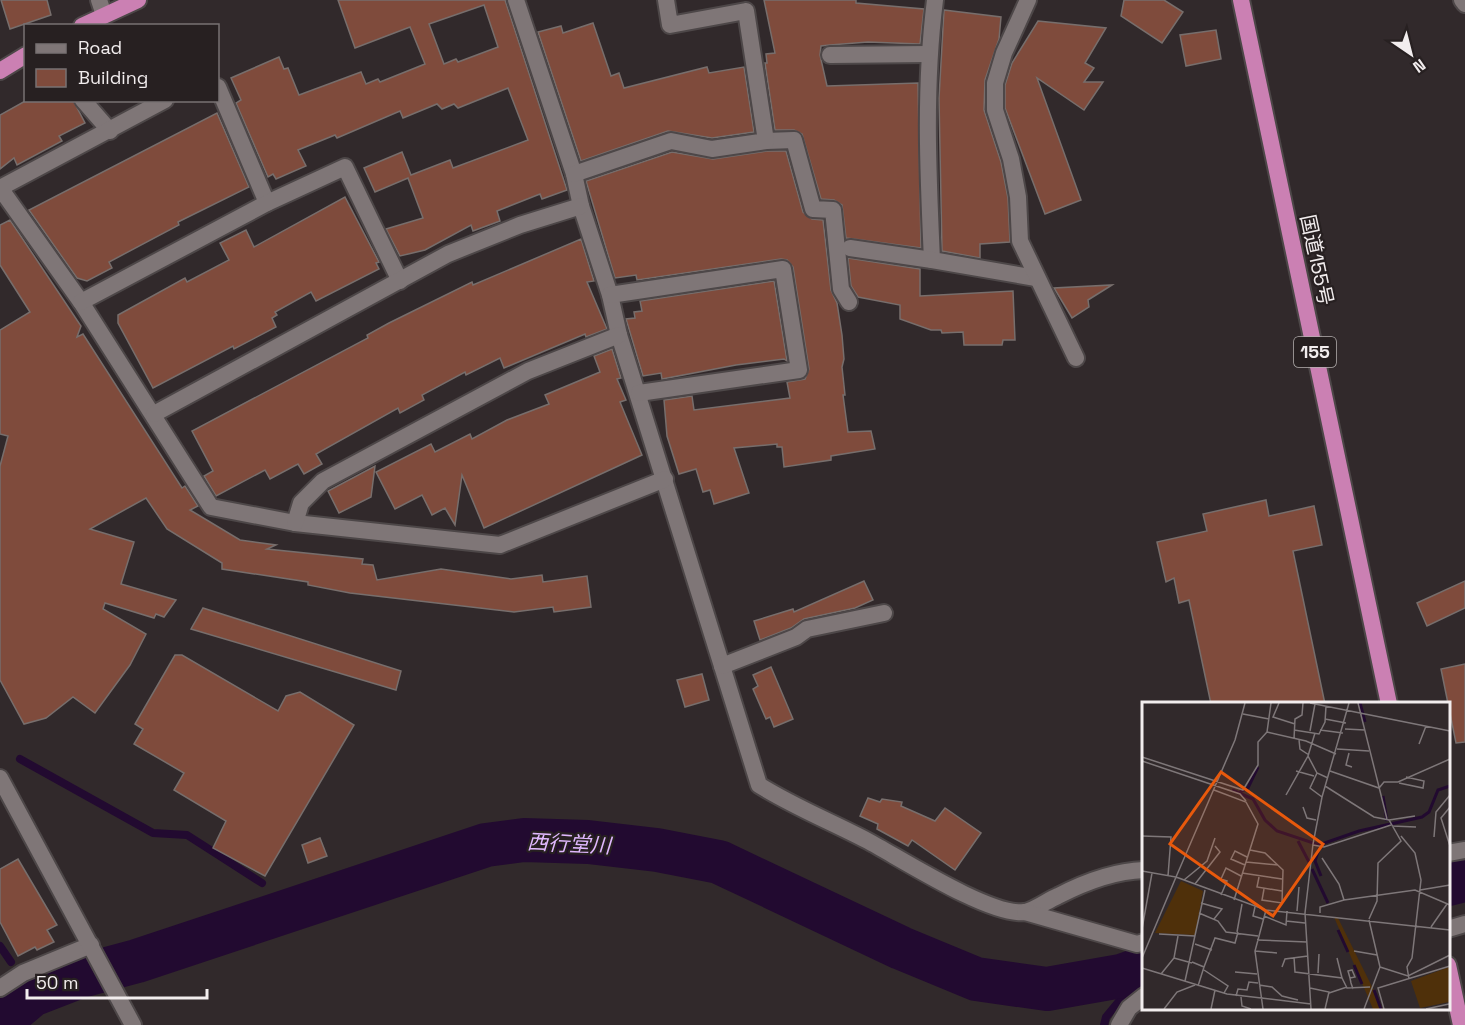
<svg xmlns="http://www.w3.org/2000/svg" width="1465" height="1025" font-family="'Space Grotesk','Noto Sans JP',sans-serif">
<rect width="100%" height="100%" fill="#31292b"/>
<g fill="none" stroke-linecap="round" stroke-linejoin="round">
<g stroke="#220a30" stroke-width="8">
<polyline points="20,759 153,833 187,835 262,883"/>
<polyline points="0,946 11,962"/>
<polyline points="1104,1025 1106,1017 1144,971"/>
</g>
<g stroke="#220a30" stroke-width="44">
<polyline points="1448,884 1465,880"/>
<polyline points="0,1022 32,995 81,976 137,961 486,845 524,840 588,842 657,850 719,862 901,948 976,979 1047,989 1121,976 1144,968"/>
</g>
</g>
<g fill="#7f4b3c" stroke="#776e6c" stroke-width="1.5" fill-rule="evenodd">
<polygon points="1,0 47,0 51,15 10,29"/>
<path d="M 338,0 L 505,0 L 567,190 L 542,199 L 540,194 L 497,211 L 500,221 L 473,231 L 471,225 L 425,250 L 400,256 L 386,229 L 423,218 L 408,178 L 375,192 L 364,168 L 402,152 L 411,175 L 450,160 L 453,168 L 528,140 L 508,88 L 458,108 L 454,104 L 442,109 L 437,104 L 403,118 L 400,111 L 337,138 L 335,135 L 298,150 L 306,166 L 276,179 L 273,174 L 268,177 L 236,103 L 241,100 L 231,78 L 279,57 L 284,69 L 288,68 L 299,95 L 361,72 L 366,84 L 378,79 L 380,82 L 425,64 L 410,27 L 355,48 ZM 484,5 L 498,47 L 458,62 L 456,59 L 444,64 L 429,24 Z"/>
<polygon points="764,0 856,0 856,3 924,9 920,44 868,42 830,45 821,46 820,55 827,86 918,83 921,248 846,238 842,205 834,200 821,199 802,134 794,130 775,130 765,63 767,63 766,54 775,53"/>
<polygon points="1124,0 1164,0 1183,12 1162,43 1121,16"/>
<polygon points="944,10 1001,17 999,39 985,80 984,110 1001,162 1008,198 1010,242 980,244 980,258 942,251 939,98"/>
<polygon points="1038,21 1106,28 1085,63 1094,68 1084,82 1103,82 1084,110 1037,78 1081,200 1045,214 1005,108 1005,85 1012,63"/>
<polygon points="593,23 611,76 619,73 624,88 707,67 709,73 744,67 754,132 712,138 668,131 581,161 538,32 561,26 563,33"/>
<polygon points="1216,30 1221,59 1186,66 1180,35"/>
<polygon points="27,100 73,100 85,123 59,136 62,141 17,165 14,158 0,169 0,115"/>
<polygon points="217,113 249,187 178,222 179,225 109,262 112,268 87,281 77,278 29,210"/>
<polygon points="767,151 786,151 803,212 812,219 823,220 831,290 837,303 842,335 844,359 842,367 845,395 843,395 848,432 871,431 875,449 831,456 831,460 784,467 782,447 777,447 777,444 734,448 749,493 714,504 710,490 703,492 696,469 679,474 667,436 664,400 692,396 694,410 790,398 787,382 805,379 809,369 793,267 787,260 781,259 637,280 636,275 615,278 586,181 672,152 713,159"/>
<polygon points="345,197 379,262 376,263 379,269 316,301 311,292 275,312 277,315 272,318 276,327 234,349 233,346 153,388 118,323 118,315 185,278 187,282 229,260 220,243 246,230 254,247"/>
<polygon points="10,220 81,326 77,337 83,334 182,488 185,486 198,506 190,510 240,540 276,545 267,549 363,559 362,564 373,565 377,580 441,569 511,579 542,575 543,582 587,576 591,607 554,612 553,607 514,612 350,593 308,585 308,582 222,569 222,563 167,529 146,498 90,529 134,542 121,584 176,600 164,617 156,614 154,618 105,603 103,609 146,634 130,665 95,713 73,697 46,718 24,724 0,680 0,466 8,436 0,434 0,330 30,312 0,265 0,225"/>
<polygon points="581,239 594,281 587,282 607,329 586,337 585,334 504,368 500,358 466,375 465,372 422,395 424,400 400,413 398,408 316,454 322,464 304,474 298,464 270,479 265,470 216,496 204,476 213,471 192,431 368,338 367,335 389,323 472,282 473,285"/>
<polygon points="848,258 920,269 920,296 1013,291 1015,340 1003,340 1002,345 964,345 963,332 942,333 941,330 931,330 900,319 900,305 858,297 851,286"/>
<polygon points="774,281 787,361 784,359 736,365 662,379 661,373 643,376 626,319 635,318 634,312 642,311 640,301"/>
<polygon points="1112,285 1088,300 1089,307 1072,318 1054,288"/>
<polygon points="612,349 621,378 617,379 626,400 620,402 642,455 484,528 462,475 455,525 445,508 432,515 422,495 395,509 376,472 431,444 435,452 470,434 472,439 507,420 549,404 545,395 600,372 594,356"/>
<polygon points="375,466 371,497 339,513 328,491"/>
<polygon points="1266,500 1269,516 1314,506 1322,545 1293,551 1325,704 1211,704 1189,600 1179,603 1174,578 1166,582 1157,542 1207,531 1203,514"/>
<polygon points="864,581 873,600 855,608 804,619 791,628 760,640 754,621 793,609 794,612"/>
<polygon points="1465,581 1465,608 1427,626 1417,603"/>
<polygon points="203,608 401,671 396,690 191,629"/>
<polygon points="175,655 182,655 278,711 286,696 300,692 354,725 265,876 213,848 226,821 174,790 184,773 134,744 143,729 135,724"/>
<polygon points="1465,664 1465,742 1456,743 1441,669"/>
<polygon points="771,667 793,719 774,727 770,717 766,719 753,689 758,686 753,675"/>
<polygon points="702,674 709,700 685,707 677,680"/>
<polygon points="868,798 880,802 882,799 902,802 901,806 935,821 945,808 981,833 955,870 912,840 908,846 877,829 878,824 860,816"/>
<polygon points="320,838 327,856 308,863 302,845"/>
<polygon points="18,859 57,925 47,930 54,942 37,950 35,947 18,956 0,922 0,869"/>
</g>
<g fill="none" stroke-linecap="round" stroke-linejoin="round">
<g stroke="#4d4748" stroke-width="20">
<g id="minor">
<polyline points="99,0 104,15"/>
<path d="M 516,0 L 574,174 L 581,206 L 610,295 L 619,335 L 759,785 C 794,807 832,822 868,841 C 900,858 991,917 1025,912 C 1035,910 1048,900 1058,896 C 1085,882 1113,871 1144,870"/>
<path d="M 935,0 C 924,87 928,173 932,260 L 1036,278"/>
<polyline points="1028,0 1004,53 995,83 995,110 1011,159 1018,197 1020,241 1076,358"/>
<polyline points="1462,0 1465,4"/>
<polyline points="830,55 928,54"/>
<polyline points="218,87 267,203"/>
<polyline points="83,100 110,131"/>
<polyline points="165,100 0,188 81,302 211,507 295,523 500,545 665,479"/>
<polyline points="766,141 794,140 813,209 833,210 841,289 849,302"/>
<polyline points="574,174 671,141 712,149 766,141 746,11 670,25 666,0"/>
<polyline points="850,248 932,260"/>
<polyline points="610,295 783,269 799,370 639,393"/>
<polyline points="81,302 267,203 345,167 400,281"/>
<polyline points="154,414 448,254 520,225 581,206"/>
<polyline points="295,523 301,503 323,481 528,371 619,335"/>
<polyline points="722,666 796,637 807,629 884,613"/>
<polyline points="1448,853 1465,850"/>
<polyline points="1025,912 1137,944 1144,942"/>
<polyline points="1448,929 1465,924"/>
<polyline points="0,988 23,973 91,945"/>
<polyline points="1119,1025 1129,1008 1144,996"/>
</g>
</g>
<g stroke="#4d4748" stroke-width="20">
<polyline id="tertiary" points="0,778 133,1025"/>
</g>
<g stroke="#4d4748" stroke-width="20">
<g id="trunk">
<polyline points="1241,0 1389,704"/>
<polyline points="82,26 138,0"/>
<polyline points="0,71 26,55"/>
<polyline points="1448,965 1461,1025"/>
</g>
</g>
<use href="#minor" stroke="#7f7677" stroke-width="16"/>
<use href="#tertiary" stroke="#7f7677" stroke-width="16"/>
<use href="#trunk" stroke="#cb80b3" stroke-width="16"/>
</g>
<g text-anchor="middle" stroke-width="4.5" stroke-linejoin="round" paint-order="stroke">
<rect fill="#272021" stroke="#b5b0b0" stroke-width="1.5" x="1294" y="337" width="42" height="30" rx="4.5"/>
<g font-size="18" font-weight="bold" fill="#f2edee">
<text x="1315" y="358">155</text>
</g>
<g font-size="20" fill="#f2edee" stroke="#272021">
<text transform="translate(1317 260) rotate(78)" y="7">国道155号</text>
</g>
<g font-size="21" font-style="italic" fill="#e0b8fe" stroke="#272021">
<text transform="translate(569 844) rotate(3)" y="7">西行堂川</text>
</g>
</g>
<g transform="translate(1142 702)">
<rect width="308" height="308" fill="#31292b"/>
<path d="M 39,179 L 61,189 L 53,233 L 13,231 ZM 192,215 L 196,216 L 241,307 L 231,307 ZM 307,265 L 307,300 L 278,306 L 269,279 Z" fill="#4f300a"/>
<path fill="none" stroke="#220a30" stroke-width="3" d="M 218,1 L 223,20M 90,88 L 111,97 L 123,118 L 135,129 L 177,143 L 217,129 L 280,115 L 287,110 L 296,88 L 308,84M 98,90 L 106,86 L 116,65M 241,94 L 245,119M 156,139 L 167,160M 177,147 L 173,159 L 179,174M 170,167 L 186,201M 196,228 L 206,250M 212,263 L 220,282M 232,288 L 239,307"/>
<path fill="none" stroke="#7e7779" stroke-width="1.5" d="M 103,1 L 93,38 L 34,175 L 124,208 L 308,228M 137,1 L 131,15 L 153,22M 168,1 L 308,29M 216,1 L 245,117M 101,12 L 127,17M 183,17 L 204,21M 203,27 L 223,28M 152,28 L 177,32 L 183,20 L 184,4M 178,28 L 201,31M 168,29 L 173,2M 125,30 L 164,39 L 194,52M 173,31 L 166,54 L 175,71 L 186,76M 152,37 L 153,17 L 160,13 L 161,1M 157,38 L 158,47 L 167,53M 277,42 L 284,24M 195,47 L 227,49M 207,51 L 204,63 L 210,65M 0,55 L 101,88 L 116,63 L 116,40 L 125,30 L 129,1M 0,59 L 98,92 L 104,99M 154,69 L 172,74M 188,69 L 237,86 L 242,80 L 256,80 L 308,57M 175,71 L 168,86 L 180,95M 257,81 L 281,86 L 282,79 L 264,75M 183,84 L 232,115 L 247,118 L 259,139 L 236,161 L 235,199 L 227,217M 72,88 L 104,100 L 116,122 L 92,198M 144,93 L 166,54M 161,105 L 165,116 L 174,118M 308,105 L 299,116 L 308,144M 247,118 L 273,114M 250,124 L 274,125M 0,134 L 29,135 L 26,174M 259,134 L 273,151 L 279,178 L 270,256 L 265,265 L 267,277M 292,135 L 294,110 L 308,93M 171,143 L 182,145 L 249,123M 108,148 L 123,151 L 141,168 L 140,201 L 120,198 L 122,187M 180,156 L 197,182 L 202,198M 104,160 L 136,163M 103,163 L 89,157 L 93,149 L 105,155M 0,169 L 34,175 L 0,256M 100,171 L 140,177M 117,175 L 115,185 L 140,189M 42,178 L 65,159 L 73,136M 53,182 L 78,150 L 73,144M 278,188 L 308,183M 79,193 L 85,179 L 79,177 L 84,166 L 99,174M 59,201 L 80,207 L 72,217M 113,205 L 111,214 L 121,217M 155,209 L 157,185M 57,211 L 76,219 L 84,230 L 116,234M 178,211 L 178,205 L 202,198 L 273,188 L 308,203M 122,214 L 144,223 L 145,209M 144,219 L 163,221M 289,225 L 305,202M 0,227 L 10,171M 95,230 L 100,202M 17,232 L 53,234M 115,238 L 165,240M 53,242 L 70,248M 113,249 L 135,251M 212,249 L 235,253M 152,255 L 153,270 L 200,276 L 205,286 L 228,285M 32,256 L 50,261M 195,256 L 200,276M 50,260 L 62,265 L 56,284M 62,265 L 73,236 L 93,241 L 96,230M 140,265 L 143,257 L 166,254M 238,265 L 266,274 L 308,253M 0,266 L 85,292 L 169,302M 62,268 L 86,284 L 82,291M 93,270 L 115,272M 176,271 L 177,252M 19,272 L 32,256 L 36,234M 208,276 L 213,275 L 210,268 L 206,269 L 208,276 L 209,281 L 211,287M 43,279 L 63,188M 117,283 L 130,285 L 140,294 L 156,298M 168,286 L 187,290 L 183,307M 187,291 L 205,285M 94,294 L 96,287 L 105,288 L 107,280 L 116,281M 99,295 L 100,304 L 109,307M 22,307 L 35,290 L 53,283M 69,307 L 73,288M 121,307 L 113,249 L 124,208M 169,307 L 163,211 L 171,142 L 180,95 L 207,1M 222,307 L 238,265 L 227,218M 242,307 L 236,286 L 308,264M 284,307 L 307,302"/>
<path fill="#e8590c" fill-opacity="0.15" stroke="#e8590c" stroke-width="3" d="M 79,70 L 181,142 L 131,214 L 28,142 Z"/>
<rect width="308" height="308" fill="none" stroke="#f2edee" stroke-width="3"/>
</g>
<rect x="24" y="24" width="195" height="78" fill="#272021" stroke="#787273" stroke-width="1.5"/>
<rect x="36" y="44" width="30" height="9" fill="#7f7677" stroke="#787273" stroke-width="1.5"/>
<text x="78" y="54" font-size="18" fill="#f2edee">Road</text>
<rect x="36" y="69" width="30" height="18" fill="#7f4b3c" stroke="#787273" stroke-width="1.5"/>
<text x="78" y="84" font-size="18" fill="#f2edee">Building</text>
<g transform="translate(1411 54) rotate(145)" stroke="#272021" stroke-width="4.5" paint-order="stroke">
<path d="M0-4.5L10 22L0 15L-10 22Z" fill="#f2edee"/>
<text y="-9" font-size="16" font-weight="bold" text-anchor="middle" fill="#f2edee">N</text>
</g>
<path d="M27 989v9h180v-9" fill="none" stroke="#f2edee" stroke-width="3"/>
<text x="36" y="989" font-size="18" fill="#f2edee" stroke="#272021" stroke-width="4.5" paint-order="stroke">50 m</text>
</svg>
